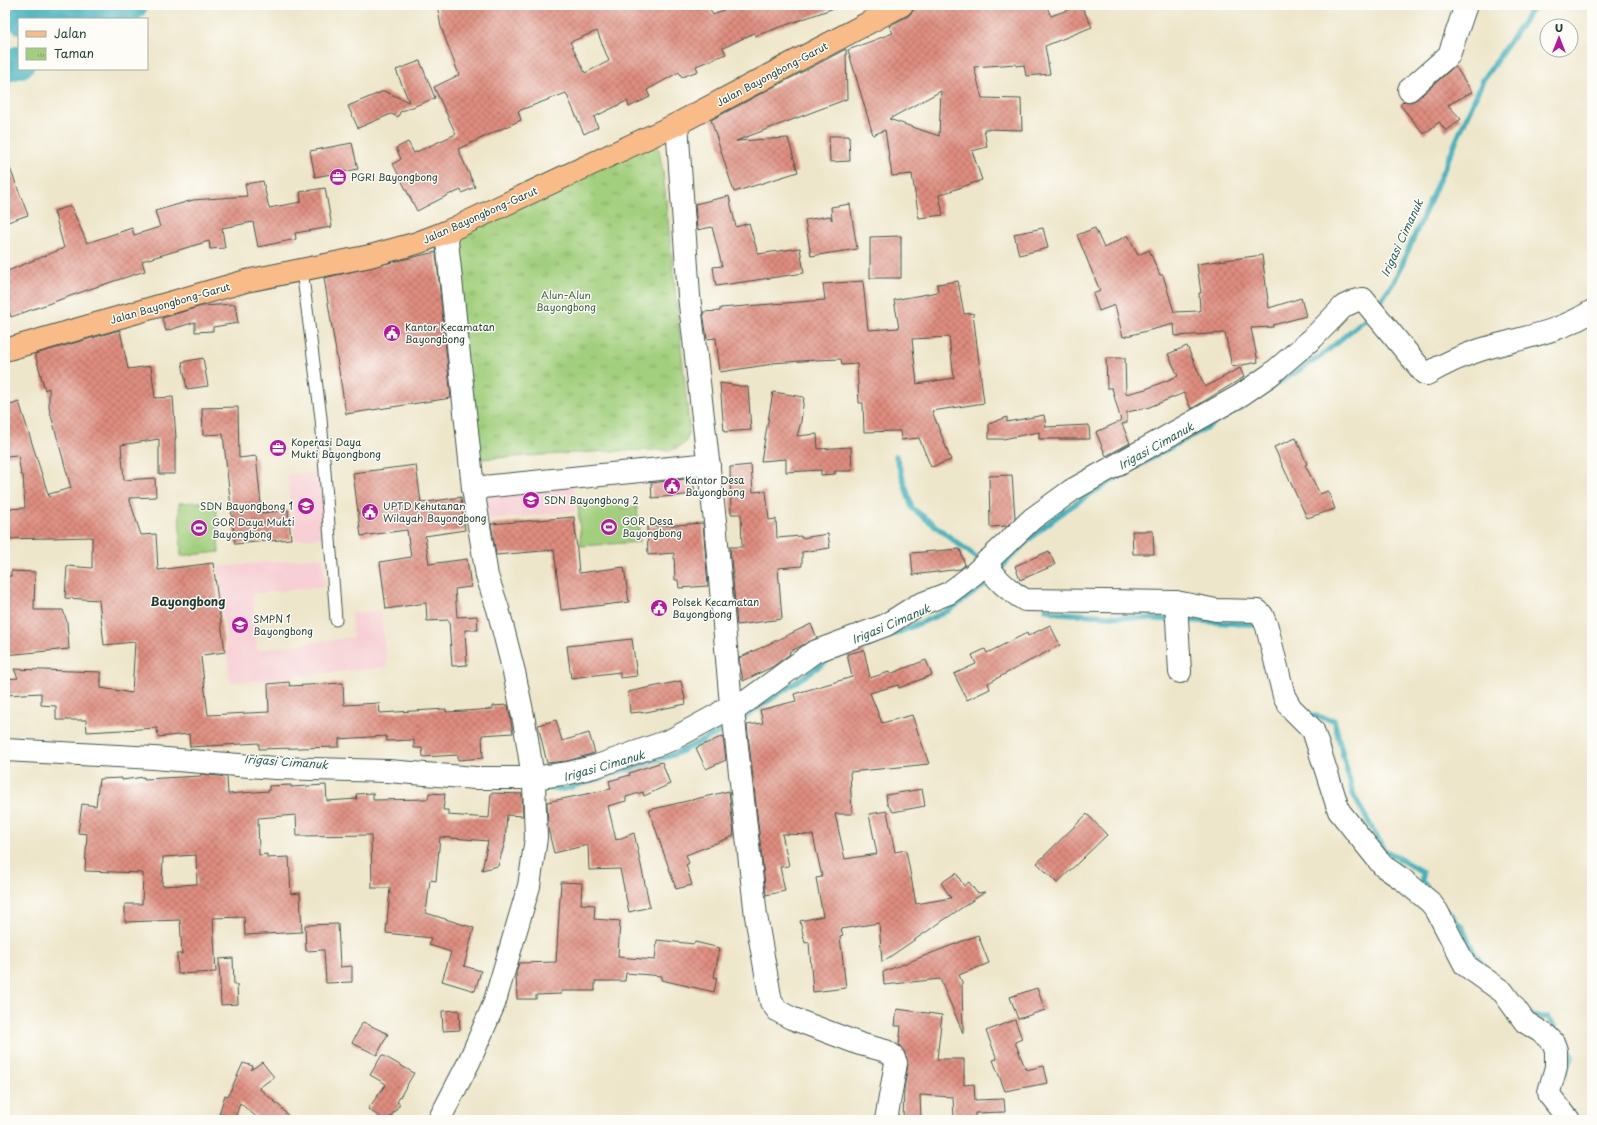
<svg xmlns="http://www.w3.org/2000/svg" width="1597" height="1125" font-family="'Playpen Sans',sans-serif">
<defs>
<pattern id="park-tufts" width="24" height="20" patternUnits="userSpaceOnUse"><rect width="24" height="20" fill="#a2cf7d"/><path d="M3 7l-1-3M5 7V3M7 7l1-3M15 17l-1-3M17 17v-4M19 17l1-3" fill="none" stroke="#83a967"/></pattern>
<pattern id="building-cross-hatch" width="8" height="8" patternUnits="userSpaceOnUse"><rect width="8" height="8" fill="#df8d7f"/><path d="M0 0l8 8M0 8l8-8" fill="none" stroke="#b47469"/></pattern>
</defs>
<rect width="100%" height="100%" fill="#fdfcf7"/>
<filter id="ink" filterUnits="userSpaceOnUse"><feTurbulence type="fractalNoise" baseFrequency=".025" numOctaves="2"/><feDisplacementMap in="SourceGraphic" scale="8" xChannelSelector="R" yChannelSelector="G"/><feConvolveMatrix kernelMatrix="1 2 1 2 8 2 1 2 1" color-interpolation-filters="sRGB"/></filter>
<filter id="wash" filterUnits="userSpaceOnUse"><feTurbulence type="fractalNoise" baseFrequency=".012" numOctaves="4" result="noise"/><feDisplacementMap in="SourceGraphic" scale="16" xChannelSelector="R" yChannelSelector="G"/><feGaussianBlur stdDeviation="0.9" result="paint"/><feColorMatrix in="noise" values="0 0 0 0 0 0 0 0 0 0 0 0 0 0 0 0 0 1.4 0 .05"/><feComposite in="paint" operator="in"/></filter>
<g filter="url(#wash)">
<rect width="100%" height="100%" fill="#eee6ca"/>
<g fill="#f7cfd4">
<polygon points="318,472 326,536 295,540 287,475"/>
<polygon points="573,480 575,511 489,520 486,490"/>
<polygon points="323,557 326,586 253,594 257,650 353,637 351,613 381,611 387,667 230,683 218,567"/>
</g>
<path fill="url(#park-tufts)" stroke="#608658" d="M 656,133 L 663,172 L 689,424 C 688,440 688,444 672,450 L 609,451 L 479,459 L 444,230 Z"/>
<g fill="#a2cf7d" stroke="#608658">
<polygon points="619,500 620,508 637,507 640,542 581,546 578,503"/>
<polygon points="216,501 219,552 181,556 179,503"/>
</g>
<g fill="none" stroke-linecap="round" stroke-linejoin="round">
<g stroke="#41b1bb" stroke-width="5.5">
<polyline points="1376,307 1395,280 1483,80 1535,5"/>
<polyline points="1253,399 1321,356 1371,314"/>
<polyline points="896,456 912,508 981,561"/>
<path d="M 998,572 C 1057,498 1162,457 1241,407"/>
<polyline points="1046,609 1058,613 1173,620"/>
<polyline points="1181,620 1261,625"/>
<polyline points="1309,715 1334,720 1353,794 1384,850 1422,872 1422,882 1426,886"/>
<polyline points="739,721 831,658 867,646 948,611 993,579"/>
<polyline points="538,788 565,789 673,755 730,727"/>
<polyline points="1446,909 1462,927 1475,955 1487,969"/>
<polyline points="1532,1015 1533,1017 1548,1017 1573,1055 1564,1076"/>
</g>
<g stroke="#41b1bb" stroke-width="33">
<polyline points="24,19 88,5"/>
<polyline points="114,19 131,5"/>
<polyline points="5,66 19,62"/>
</g>
</g>
<g id="blocks">
<g fill="url(#building-cross-hatch)" fill-rule="evenodd">
<path d="M 437,5 L 708,5 L 713,15 L 733,5 L 836,5 L 837,7 L 755,36 L 754,33 L 723,48 L 726,54 L 696,66 L 698,71 L 682,77 L 679,72 L 647,90 L 650,97 L 629,107 L 627,101 L 594,117 L 598,127 L 584,134 L 566,93 L 518,111 L 521,120 L 458,149 L 475,187 L 462,193 L 461,190 L 452,194 L 452,193 L 417,211 L 393,164 L 401,159 L 396,148 L 408,142 L 414,153 L 456,134 L 434,87 L 459,75 L 441,27 ZM 597,31 L 609,61 L 585,73 L 570,42 Z"/>
<path d="M 914,5 L 1046,5 L 1051,16 L 1081,5 L 1092,27 L 1045,46 L 1050,74 L 1026,76 L 1024,65 L 1016,66 L 1016,64 L 974,67 L 982,98 L 1021,99 L 1022,130 L 984,129 L 987,147 L 972,151 L 982,180 L 939,195 L 943,215 L 919,218 L 912,174 L 892,176 L 885,130 L 873,135 L 848,50 L 893,33 L 889,26 L 908,16 L 913,11 ZM 941,91 L 939,136 L 889,119 Z"/>
<polygon points="846,49 847,99 736,141 788,138 798,172 734,192 711,120"/>
<polygon points="420,61 435,98 400,112 398,117 391,114 358,128 348,106 384,91 409,102 396,70"/>
<polygon points="1455,66 1472,92 1448,105 1461,119 1446,131 1439,122 1424,134 1400,105 1404,101 1411,102 1417,99"/>
<polygon points="829,136 849,136 850,161 830,162"/>
<polygon points="352,143 358,169 315,177 310,151"/>
<polygon points="5,158 6,158 28,215 5,223"/>
<polygon points="263,181 269,208 301,202 300,192 325,188 332,227 295,233 296,239 258,247 253,222 222,228 225,248 210,249 209,241 142,261 145,271 90,289 11,317 5,301 5,272 64,248 54,211 71,206 87,243 132,228 134,235 160,227 155,211 193,200 247,196 245,184"/>
<polygon points="729,196 736,227 749,223 758,254 800,248 804,273 716,286 713,267 722,266 712,227 697,230 695,204"/>
<polygon points="850,204 857,249 811,256 805,220 830,216 832,220 831,207"/>
<polygon points="1043,228 1048,248 1019,255 1014,234"/>
<polygon points="1095,228 1104,248 1128,235 1138,255 1149,250 1160,275 1163,275 1174,312 1200,311 1199,293 1201,293 1197,264 1262,255 1269,308 1301,298 1306,316 1273,325 1273,327 1251,328 1258,362 1232,367 1225,333 1175,336 1174,324 1123,337 1115,305 1099,311 1093,294 1100,291 1077,235"/>
<polygon points="901,236 901,278 870,278 870,237"/>
<polygon points="436,252 451,398 346,414 324,278"/>
<path d="M 863,281 L 868,330 L 899,328 L 894,300 L 938,292 L 937,284 L 958,281 L 964,314 L 973,313 L 984,403 L 932,411 L 951,460 L 931,467 L 919,438 L 901,440 L 900,431 L 864,432 L 863,403 L 859,403 L 857,364 L 842,365 L 841,359 L 816,360 L 772,363 L 773,364 L 720,372 L 716,338 L 707,339 L 703,312 L 720,311 L 720,308 L 825,300 L 823,284 ZM 949,337 L 954,378 L 917,384 L 912,339 Z"/>
<polygon points="235,304 238,323 213,327 213,331 195,332 195,322 166,331 162,318 202,306"/>
<polygon points="120,330 128,369 151,366 155,398 173,397 176,438 175,438 175,474 159,474 159,439 121,445 124,480 155,478 156,497 129,498 141,535 156,534 158,570 213,563 225,652 203,655 201,657 208,715 269,712 268,684 289,682 290,686 343,683 344,705 379,703 380,713 446,709 446,712 465,711 493,709 493,706 508,705 513,733 482,735 483,758 458,760 458,755 423,757 422,748 414,748 414,740 387,741 386,736 339,739 339,747 259,749 259,743 190,747 189,734 158,737 157,728 87,732 86,720 56,720 56,706 41,705 41,693 6,695 5,679 18,678 14,669 101,672 101,688 132,693 135,642 104,645 99,600 65,598 67,566 92,568 92,537 5,539 5,509 25,508 23,475 21,475 18,455 5,456 5,407 19,402 49,497 49,494 71,488 49,408 49,388 45,390 35,354"/>
<polygon points="1187,346 1205,387 1240,368 1244,377 1191,409 1184,393 1147,408 1127,412 1127,423 1122,424 1130,443 1106,456 1096,432 1121,421 1112,388 1107,388 1106,358 1125,358 1126,394 1146,389 1178,376 1168,354"/>
<polygon points="203,358 208,386 187,389 182,362"/>
<polygon points="720,383 748,387 751,430 724,432"/>
<polygon points="773,392 804,397 801,422 797,436 817,434 818,449 851,447 852,471 835,471 835,474 821,475 821,470 786,472 786,459 761,461"/>
<polygon points="238,407 239,458 256,456 262,513 288,510 291,539 235,544 223,434 203,435 202,408"/>
<polygon points="1044,415 1046,427 1089,425 1090,439 1039,439 1039,432 1003,439 989,439 989,424 1007,417 1007,422"/>
<polygon points="1296,438 1307,464 1305,465 1320,494 1328,491 1335,509 1307,518 1274,447"/>
<polygon points="416,465 421,503 461,497 465,530 425,536 429,564 467,559 471,587 455,589 457,617 477,616 478,630 465,630 467,665 452,666 449,620 427,621 426,603 386,609 380,562 411,557 407,530 361,536 353,473"/>
<polygon points="751,465 753,492 766,491 769,520 776,519 777,538 801,536 801,538 828,534 830,548 802,552 802,566 778,568 782,619 737,625 730,547 742,547 741,514 731,514 730,467"/>
<polygon points="1012,475 1015,518 1007,526 990,527 989,476"/>
<polygon points="693,478 695,494 652,498 651,483"/>
<polygon points="574,517 579,573 624,567 629,602 561,610 554,550 496,555 491,524"/>
<polygon points="703,523 708,586 679,588 678,580 675,580 674,553 648,555 647,527"/>
<polygon points="1132,531 1153,531 1154,554 1133,554"/>
<polygon points="960,549 965,565 960,569 913,575 911,553"/>
<polygon points="1049,551 1055,565 1020,580 1015,566"/>
<polygon points="11,571 35,572 34,610 63,610 67,622 69,649 5,655 5,577 11,576"/>
<polygon points="811,624 817,638 789,652 790,654 772,667 743,681 739,658"/>
<polygon points="1050,625 1060,645 988,683 990,689 967,700 954,674 976,664 972,655 985,649 987,653 1027,633 1028,636"/>
<polygon points="632,639 637,676 620,678 620,672 571,678 567,646"/>
<polygon points="864,650 870,678 889,672 890,674 926,660 932,675 899,688 898,685 870,693 882,723 912,715 929,764 850,772 852,814 835,814 845,859 877,854 869,814 887,811 895,852 906,850 916,904 951,898 941,883 956,873 964,886 969,882 977,893 985,892 882,962 879,923 841,929 843,935 840,936 846,988 813,992 809,942 805,943 800,921 823,916 816,878 822,877 813,835 782,834 789,866 780,867 785,891 766,895 747,725 763,723 760,710 796,701 794,694 852,677 847,654"/>
<polygon points="681,681 686,704 641,713 641,712 630,713 628,692"/>
<polygon points="556,720 562,741 589,733 595,753 567,761 547,763 538,725"/>
<polygon points="723,736 726,760 706,769 696,748"/>
<polygon points="662,762 670,784 644,796 643,792 626,797 626,801 608,806 616,840 634,833 650,907 629,912 620,869 589,870 588,845 554,853 548,829 547,802 611,789 609,781 630,775 629,773"/>
<path d="M 201,774 L 227,777 L 228,794 L 269,791 L 269,786 L 291,785 L 291,787 L 326,785 L 327,801 L 357,799 L 356,794 L 373,793 L 373,800 L 428,799 L 429,793 L 445,794 L 443,810 L 448,810 L 448,815 L 489,818 L 491,793 L 522,794 L 523,816 L 507,815 L 505,842 L 498,866 L 482,870 L 488,841 L 440,837 L 436,881 L 430,880 L 426,913 L 474,928 L 464,966 L 481,971 L 475,991 L 442,981 L 451,952 L 429,945 L 431,938 L 386,933 L 390,888 L 372,888 L 371,835 L 297,836 L 296,815 L 258,818 L 259,855 L 267,854 L 267,858 L 289,857 L 291,894 L 300,893 L 302,932 L 245,935 L 244,917 L 213,918 L 216,972 L 178,974 L 177,954 L 182,954 L 180,920 L 125,922 L 125,904 L 142,904 L 143,873 L 85,871 L 87,834 L 78,833 L 82,804 L 96,806 L 99,779 L 122,778 L 122,780 L 144,777 L 144,779 L 201,776 ZM 196,855 L 197,884 L 162,886 L 163,857 Z"/>
<polygon points="922,789 925,806 893,812 887,804 886,795"/>
<polygon points="729,791 734,836 686,855 689,863 686,865 692,885 676,889 649,810"/>
<polygon points="1087,814 1107,835 1057,883 1037,863"/>
<polygon points="561,882 582,883 581,904 595,905 594,919 620,921 618,957 655,960 657,940 694,944 695,942 720,948 714,977 717,978 714,992 661,980 662,976 626,973 625,981 595,981 595,991 561,991 561,994 536,995 536,999 517,999 516,972 519,963 556,962"/>
<polygon points="338,924 340,967 352,966 352,982 326,983 324,950 306,951 305,925"/>
<polygon points="978,935 989,963 959,975 962,982 963,1033 940,979 884,985 883,972"/>
<polygon points="233,958 234,985 237,985 238,1004 221,1005 219,959"/>
<polygon points="1037,988 1045,1010 1018,1019 1010,997"/>
<polygon points="897,1009 942,1015 937,1059 964,1059 964,1085 974,1084 975,1100 1004,1099 1005,1112 975,1113 975,1120 954,1120 953,1097 920,1095 921,1120 903,1120 904,1089 908,1065 904,1051 899,1045 901,1026 895,1026"/>
<polygon points="459,1010 460,1030 443,1031 442,1011"/>
<polygon points="1015,1020 1022,1039 1015,1042 1026,1070 1044,1066 1048,1083 1005,1091 993,1060 997,1059 986,1031"/>
<polygon points="363,1022 388,1034 377,1055 352,1043"/>
<polygon points="382,1055 414,1073 397,1102 400,1104 388,1120 384,1120 368,1109 386,1084 370,1075"/>
<polygon points="262,1062 274,1077 259,1088 282,1108 291,1120 260,1120 240,1103 235,1119 219,1114 225,1095 228,1096 243,1063 253,1066 251,1070"/>
</g>
</g>
</g>
<g filter="url(#ink)">
<use href="#blocks" fill-opacity="0" stroke="#3e564a" stroke-width="1"/>
<g fill="none" stroke-linecap="round" stroke-linejoin="round">
<g stroke="#3e564a" stroke-width="13">
<polyline id="lane" points="302,270 321,418 336,620"/>
</g>
<g stroke="#3e564a" stroke-width="24">
<g id="street">
<polyline points="1409,90 1449,55 1466,5"/>
<polyline points="473,488 709,464"/>
<path d="M 987,561 C 993,579 1010,591 1025,600 L 1176,602 L 1216,610 L 1258,611 L 1262,615 L 1267,627 L 1284,696 L 1291,708 L 1313,730 L 1339,811 L 1383,866 L 1402,879 L 1430,902 L 1437,911 L 1465,965 L 1503,992 L 1525,1022 L 1546,1035 L 1553,1042 L 1556,1050 L 1556,1067 L 1549,1092 L 1550,1096 L 1569,1120"/>
<polyline points="1176,602 1180,672"/>
<path d="M 731,705 L 733,711 L 814,652 L 886,625 L 916,606 L 949,593 L 974,574 L 1032,519 L 1072,490 L 1241,395 L 1270,375 L 1313,338 L 1344,306 L 1355,301 L 1363,299 L 1424,373 L 1427,374 C 1444,364 1461,356 1480,350 C 1518,338 1557,334 1592,311"/>
<polyline points="733,711 756,916 771,1002 778,1011 791,1018 860,1044 886,1051 893,1056 896,1063 886,1120"/>
<polyline points="5,750 154,758 275,768 388,771 475,778 533,778 569,773 597,766 671,740 717,715 731,705 715,521 689,296 677,124"/>
<polyline points="439,1120 469,1062 494,1004 529,886 536,838 534,784 525,726 514,672 498,609 487,576 473,488 446,232"/>
</g>
</g>
<g stroke="#3e564a" stroke-width="24">
<polyline id="primary" points="5,350 246,281 370,256 417,243 446,232 677,124 902,5"/>
</g>
<use href="#lane" stroke="#fff" stroke-width="11"/>
<use href="#street" stroke="#fff" stroke-width="22"/>
<use href="#primary" stroke="#f9bc89" stroke-width="22"/>
</g>
</g>
<defs>
<g id="office-disc" transform="scale(0.9)"><circle r="9.5" fill="#b5179e" stroke="#fdfcf7"/><path d="M-6-3h4V-5.5h4V-3h4V5H-6ZM-1-4.5V-3h2v-1.5ZM-6 0V1H6V0Z" fill="#fff"/></g>
<g id="civic-disc" transform="scale(0.9)"><circle r="9.5" fill="#b5179e" stroke="#fdfcf7"/><path d="M-.6-6.5H3V-4.5H.6V-3L4-1V1h2V6H-6V1h2V-1L-.6-3ZM-1.2 2.5V6h2.4V2.5Z" fill="#fff"/></g>
<g id="school-disc" transform="scale(0.9)"><circle r="9.5" fill="#b5179e" stroke="#fdfcf7"/><path d="M0-5L7-2L0 1L-7-2ZM-4 1L0 2.5L4 1V4Q0 6-4 4Z" fill="#fff"/></g>
<g id="stadium-disc" transform="scale(0.9)"><circle r="9.5" fill="#b5179e" stroke="#fdfcf7"/><path d="M0-5a6.5 5 0 1 0 0 10a6.5 5 0 1 0 0-10ZM-3.5-1.8h7v3.6h-7Z" fill="#fff"/></g>
</defs>
<g fill-rule="evenodd">
<use href="#office-disc" x="338" y="177"/>
<use href="#civic-disc" x="392" y="333"/>
<use href="#office-disc" x="278" y="448"/>
<use href="#civic-disc" x="672" y="486"/>
<use href="#school-disc" x="531" y="500"/>
<use href="#school-disc" x="306" y="506"/>
<use href="#civic-disc" x="370" y="512"/>
<use href="#stadium-disc" x="609" y="527"/>
<use href="#stadium-disc" x="199" y="528"/>
<use href="#civic-disc" x="659" y="608"/>
<use href="#school-disc" x="240" y="625"/>
</g>
<g text-anchor="middle" stroke-width="3" stroke-linejoin="round" paint-order="stroke">
<g font-size="10" fill="#1f3d34" stroke="#fdfcf7">
<text transform="translate(772 74) rotate(-28)" y="4">Jalan Bayongbong-Garut</text>
<text transform="translate(480 215) rotate(-24)" y="4">Jalan Bayongbong-Garut</text>
<text transform="translate(170 303) rotate(-16)" y="4">Jalan Bayongbong-Garut</text>
</g>
<g font-size="10" fill="#1f3d34" stroke="#fdfcf7" text-anchor="start">
<text x="351" y="181">PGRI Bayongbong</text>
<text x="405" y="331">Kantor Kecamatan<tspan x="405" dy="12">Bayongbong</tspan></text>
<text x="291" y="446">Koperasi Daya<tspan x="291" dy="12">Mukti Bayongbong</tspan></text>
<text x="685" y="484">Kantor Desa<tspan x="685" dy="12">Bayongbong</tspan></text>
<text x="544" y="504">SDN Bayongbong 2</text>
<text x="293" y="510" text-anchor="end">SDN Bayongbong 1</text>
<text x="383" y="510">UPTD Kehutanan<tspan x="383" dy="12">Wilayah Bayongbong</tspan></text>
<text x="622" y="525">GOR Desa<tspan x="622" dy="12">Bayongbong</tspan></text>
<text x="212" y="526">GOR Daya Mukti<tspan x="212" dy="12">Bayongbong</tspan></text>
<text x="672" y="606">Polsek Kecamatan<tspan x="672" dy="12">Bayongbong</tspan></text>
<text x="253" y="623">SMPN 1<tspan x="253" dy="12">Bayongbong</tspan></text>
</g>
<g font-size="10" fill="#406246" stroke="#fdfcf7">
<text x="566" y="299">Alun-Alun<tspan x="566" dy="12">Bayongbong</tspan></text>
</g>
<g font-size="11" font-style="italic" fill="#29605c" stroke="#fdfcf7">
<text transform="translate(1402 238) rotate(-65)" y="4">Irigasi Cimanuk</text>
<text transform="translate(1156 446) rotate(-29)" y="4">Irigasi Cimanuk</text>
<text transform="translate(891 624) rotate(-23)" y="4">Irigasi Cimanuk</text>
<text transform="translate(286 762) rotate(4)" y="4">Irigasi Cimanuk</text>
<text transform="translate(604 766) rotate(-16)" y="4">Irigasi Cimanuk</text>
</g>
<g font-size="12" font-weight="bold" fill="#1f3d34" stroke="#fdfcf7">
<text x="188" y="606">Bayongbong</text>
</g>
</g>
<rect width="1597" height="1125" fill="none" stroke="#fdfcf7" stroke-width="20"/>
<rect x="18" y="18" width="130" height="52" fill="#fdfcf7" stroke="#a4b0a9"/>
<rect x="26" y="31" width="20" height="6" fill="#f9bc89" stroke="#a4b0a9"/>
<text x="54" y="38" font-size="12" fill="#1f3d34">Jalan</text>
<rect x="26" y="48" width="20" height="12" fill="url(#park-tufts)" stroke="#a4b0a9"/>
<text x="54" y="58" font-size="12" fill="#1f3d34">Taman</text>
<g transform="translate(1559 38)"><circle r="19" fill="#fdfcf7" stroke="#a4b0a9"/>
<path d="M0-3L7 15L0 10L-7 15Z" fill="#b5179e"/>
<text y="-6" font-size="11" font-weight="bold" text-anchor="middle" fill="#1f3d34">U</text>
</g>
</svg>
